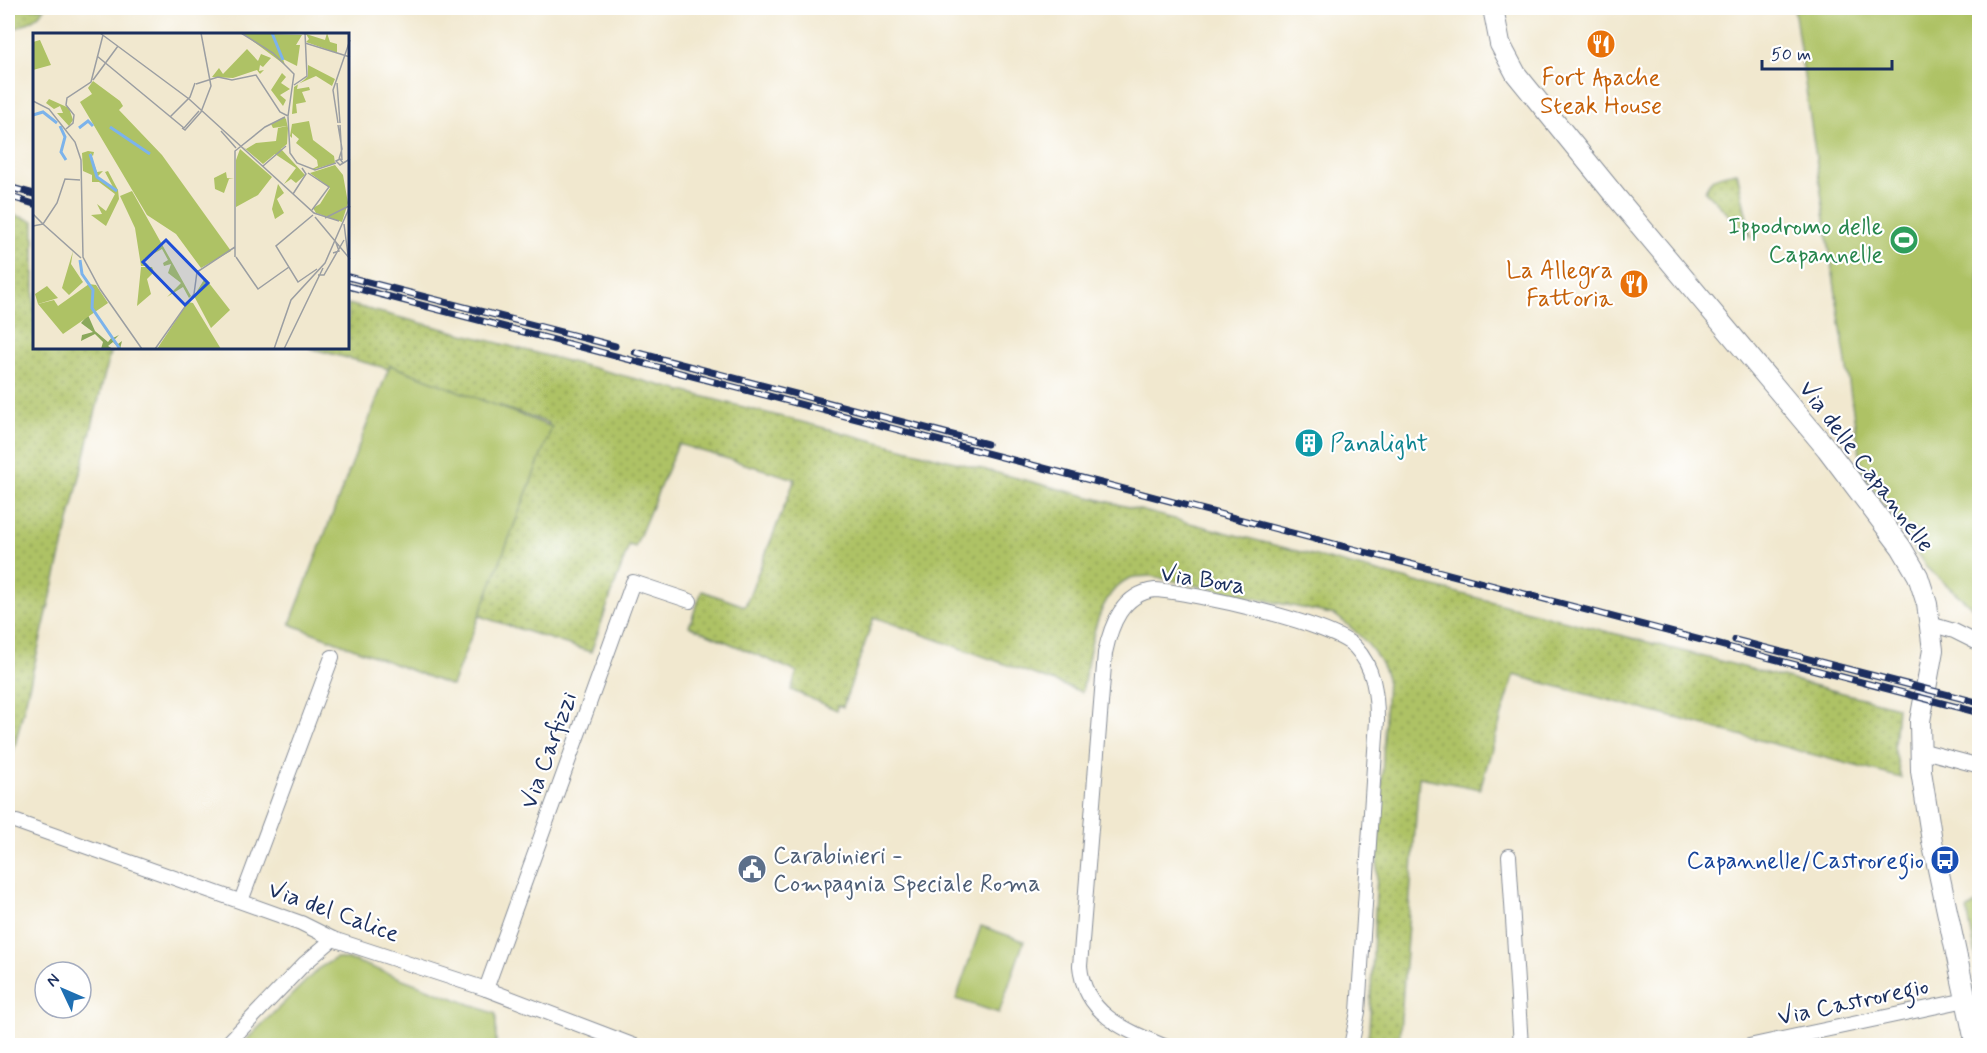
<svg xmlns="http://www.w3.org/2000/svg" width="1987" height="1053" font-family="Mynerve,sans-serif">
<defs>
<pattern id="grass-dots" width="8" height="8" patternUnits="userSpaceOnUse" patternTransform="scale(1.5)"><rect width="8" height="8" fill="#aec265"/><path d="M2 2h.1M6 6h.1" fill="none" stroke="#8d9e56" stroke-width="1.8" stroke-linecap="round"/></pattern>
</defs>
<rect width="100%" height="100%" fill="#fff"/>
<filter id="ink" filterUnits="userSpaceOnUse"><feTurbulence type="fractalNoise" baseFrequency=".0167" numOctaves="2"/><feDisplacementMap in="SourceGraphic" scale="12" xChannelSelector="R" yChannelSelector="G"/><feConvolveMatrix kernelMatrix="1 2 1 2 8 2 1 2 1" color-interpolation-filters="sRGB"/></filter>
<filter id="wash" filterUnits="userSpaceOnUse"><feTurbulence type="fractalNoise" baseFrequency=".008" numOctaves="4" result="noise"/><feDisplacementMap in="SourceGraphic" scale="24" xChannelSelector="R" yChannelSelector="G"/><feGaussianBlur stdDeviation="1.35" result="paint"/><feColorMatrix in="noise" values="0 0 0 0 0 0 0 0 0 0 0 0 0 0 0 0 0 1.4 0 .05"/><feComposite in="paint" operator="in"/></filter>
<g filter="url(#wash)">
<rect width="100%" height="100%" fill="#f1e8cf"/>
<g fill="url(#grass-dots)" stroke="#647862" stroke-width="1.5">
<path d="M 8,8 L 44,8 C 39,19 20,28 8,30 Z"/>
<path d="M 1737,172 L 1751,237 L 1705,191 C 1711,175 1721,175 1737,172 Z"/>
<polygon points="8,213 34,221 34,348 111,348 8,774"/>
<path d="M 348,304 L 1897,707 L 1894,747 L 1901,778 L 1514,675 L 1480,789 L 1419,777 L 1399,1045 L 1366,1045 L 1369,1030 L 1387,678 C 1379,651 1357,631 1335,615 L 1151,576 C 1144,577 1134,576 1128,579 C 1094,595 1089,659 1082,692 L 874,617 L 843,707 L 839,705 L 837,710 L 791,690 L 797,672 L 689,626 L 702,591 L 745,606 L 795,479 L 678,444 L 635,547 L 629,545 L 591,652 L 479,616 L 549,423 L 382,367 L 309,348 L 348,348 Z"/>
</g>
<g fill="#aec265" stroke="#647862" stroke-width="1.5">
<polygon points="1794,8 1979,8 1979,613 1927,568 1862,472"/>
<polygon points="390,365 552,427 452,686 290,624"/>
<polygon points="1979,901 1979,971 1967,910"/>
<polygon points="981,926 1024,941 999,1013 956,999"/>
<polygon points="336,958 355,961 496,1014 496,1045 241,1045 319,968"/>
</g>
</g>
<g filter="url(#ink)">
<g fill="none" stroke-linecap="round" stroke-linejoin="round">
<g stroke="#868c96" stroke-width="16">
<g id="street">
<polyline points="1930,624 1954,631 1980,644"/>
<polyline points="1920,750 1980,766"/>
<polyline points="17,822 301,923 333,939 486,989 635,1046"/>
<polyline points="1509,856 1521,1046"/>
<polyline points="241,901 332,657"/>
<polyline points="486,989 633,582 690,601"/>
<polyline points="225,1046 304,964 333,939"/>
<path d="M 1164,1046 C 1125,1030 1084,1014 1080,966 L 1105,653 C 1111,625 1122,594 1155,590 C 1191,592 1332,623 1355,647 C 1374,667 1377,694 1377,720 L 1358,1012 L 1351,1046"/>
<polyline points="1749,1046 1966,1000"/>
</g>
</g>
<g stroke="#868c96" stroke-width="22">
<polyline id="secondary" points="1493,8 1500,44 1516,74 1616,197 1827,449 1901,547 1918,576 1927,604 1933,650 1920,721 1921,771 1932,841 1976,1046"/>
</g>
<use href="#street" stroke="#fff" stroke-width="14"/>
<use href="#secondary" stroke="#fff" stroke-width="20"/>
<g stroke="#1b2f5e" stroke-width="7">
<g id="rail">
<polyline points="8,187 34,194"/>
<polyline points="8,196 34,204"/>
<polyline points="348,277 615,346"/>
<polyline points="348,286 1980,713"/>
<polyline points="635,352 987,444"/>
<polyline points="1735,640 1980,703"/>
</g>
</g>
<use href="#rail" stroke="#fff" stroke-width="4.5" stroke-dasharray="14" stroke-linecap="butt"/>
</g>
</g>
<defs>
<g id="restaurant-disc" transform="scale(1.5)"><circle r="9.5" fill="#e8710a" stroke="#fff"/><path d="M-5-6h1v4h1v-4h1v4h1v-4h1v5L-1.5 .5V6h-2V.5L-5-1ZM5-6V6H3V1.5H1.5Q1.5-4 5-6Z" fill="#fff"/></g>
<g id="stadium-disc" transform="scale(1.5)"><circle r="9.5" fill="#2e9e5b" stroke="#fff"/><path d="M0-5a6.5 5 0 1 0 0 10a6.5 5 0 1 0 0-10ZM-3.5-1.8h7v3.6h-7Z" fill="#fff"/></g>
<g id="building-disc" transform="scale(1.5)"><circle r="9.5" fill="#0f9aa8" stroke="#fff"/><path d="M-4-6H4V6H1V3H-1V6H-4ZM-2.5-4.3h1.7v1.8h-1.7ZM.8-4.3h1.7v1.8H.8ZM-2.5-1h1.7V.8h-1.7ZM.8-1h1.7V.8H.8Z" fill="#fff"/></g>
<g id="bus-disc" transform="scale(1.5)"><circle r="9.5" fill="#1a4fb4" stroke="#fff"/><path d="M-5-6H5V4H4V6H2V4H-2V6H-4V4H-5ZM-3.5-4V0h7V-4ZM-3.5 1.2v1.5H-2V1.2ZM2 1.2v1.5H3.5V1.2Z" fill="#fff"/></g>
<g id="civic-disc" transform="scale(1.5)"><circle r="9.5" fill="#5c6f8a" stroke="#fff"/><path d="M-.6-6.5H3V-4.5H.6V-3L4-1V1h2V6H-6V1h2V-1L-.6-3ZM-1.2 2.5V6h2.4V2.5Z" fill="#fff"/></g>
</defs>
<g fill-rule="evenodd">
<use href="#restaurant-disc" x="1601" y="44"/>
<use href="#stadium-disc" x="1904" y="240"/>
<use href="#restaurant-disc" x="1634" y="284"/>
<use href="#building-disc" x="1309" y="443"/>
<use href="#bus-disc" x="1945" y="860"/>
<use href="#civic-disc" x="752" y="869"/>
</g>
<g text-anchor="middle" stroke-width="4.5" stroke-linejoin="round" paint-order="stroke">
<g font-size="24" fill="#c56008" stroke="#fff">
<text x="1601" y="85">Fort Apache<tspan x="1601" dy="28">Steak House</tspan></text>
<text x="1613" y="278" text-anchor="end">La Allegra<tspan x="1613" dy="28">Fattoria</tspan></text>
</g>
<g font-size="24" fill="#27864d" stroke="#fff" text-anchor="end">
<text x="1883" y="234">Ippodromo delle<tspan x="1883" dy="28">Capannelle</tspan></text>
</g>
<g font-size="24" fill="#0d838f" stroke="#fff" text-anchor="start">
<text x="1330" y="451">Panalight</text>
</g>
<g font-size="24" fill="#1b2f5e" stroke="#fff">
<text transform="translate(1867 466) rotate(53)" y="8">Via delle Capannelle</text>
<text transform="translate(1203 579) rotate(9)" y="8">Via Bova</text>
<text transform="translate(548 750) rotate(-70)" y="8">Via Carfizzi</text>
<text transform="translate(334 911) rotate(20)" y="8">Via del Calice</text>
<text transform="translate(1853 1001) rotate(-12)" y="8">Via Castroregio</text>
</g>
<g font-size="24" fill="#4e5e75" stroke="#fff" text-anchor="start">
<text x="773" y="863">Carabinieri -<tspan x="773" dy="28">Compagnia Speciale Roma</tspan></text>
</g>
<g font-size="24" fill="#164399" stroke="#fff" text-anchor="end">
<text x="1924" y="868">Capannelle/Castroregio</text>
</g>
</g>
<g transform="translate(33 33)">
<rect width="316" height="316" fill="#f1e8cf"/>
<path d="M 294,0 L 297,9 L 304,11 L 304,20 L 273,9 L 276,6 L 273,1 L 292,7 ZM 16,66 L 36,75 L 40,87 L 36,93 L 24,80 L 30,80 L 27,73 L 21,76 L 13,70 ZM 251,84 L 253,86 L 255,95 L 254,111 L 230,131 L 210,114 L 213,116 L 223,110 L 243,108 L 245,95 L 254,93 L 240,95 L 238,91 ZM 276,88 L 280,107 L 301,123 L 302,130 L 282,136 L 279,136 L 285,133 L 284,127 L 263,110 L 266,106 L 259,100 L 259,105 L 257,103 L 259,91 ZM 207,116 L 239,144 L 225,162 L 203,174 L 203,127 ZM 248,116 L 272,142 L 263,150 L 258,146 L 251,151 L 263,135 L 242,121 ZM 55,118 L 61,119 L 60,123 L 57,120 L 64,139 L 70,138 L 64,144 L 80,154 L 72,139 L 75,138 L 85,157 L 86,166 L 73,193 L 58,182 L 69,181 L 64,171 L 73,178 L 82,161 L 66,149 L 59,149 L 59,142 L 50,138 L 49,120 ZM 302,132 L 310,142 L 315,170 L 309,189 L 283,180 L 280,175 L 287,171 L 297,155 L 277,140 ZM 245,151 L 251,160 L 244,166 L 251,180 L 242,186 L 239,176 ZM 99,158 L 158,263 L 156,265 L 150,254 L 134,264 L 148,250 L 135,240 L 138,231 L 131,233 L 130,230 L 135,227 L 129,216 L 111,226 L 112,233 L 108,233 L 102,195 L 87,163 ZM 40,218 L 38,231 L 50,249 L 36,262 L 29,255 ZM 14,253 L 25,265 L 5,271 L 2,261 Z" fill="#aec265"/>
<path d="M 55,282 L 62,298 L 75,309 L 79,304 L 70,292 L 80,305 L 86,302 L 81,307 L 85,311 L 89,308 L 87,316 L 80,309 L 75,313 L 80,316 L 68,316 L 70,309 L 62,301 L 48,308 L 49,302 L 60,299 L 48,290 Z" fill="#8aa85a"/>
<path d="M 209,0 L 269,2 L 263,12 L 267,12 L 264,33 L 250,26 L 252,32 ZM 7,7 L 18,32 L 0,37 L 0,9 ZM 214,16 L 225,28 L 228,21 L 238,25 L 230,34 L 227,32 L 226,38 L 231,37 L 227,41 L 224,37 L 200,45 L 179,44 L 186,35 L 190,41 ZM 275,32 L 302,46 L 299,53 L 283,43 L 265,51 L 264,56 L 276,54 L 277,57 L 269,59 L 273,69 L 263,71 L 264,80 L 259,81 L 261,54 L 264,52 L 271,47 L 275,43 ZM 249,40 L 253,44 L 248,50 L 257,56 L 247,62 L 253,67 L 250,73 L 238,57 ZM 60,48 L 87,68 L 90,73 L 86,77 L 129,122 L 198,218 L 168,235 L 143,201 L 114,182 L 47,69 L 59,61 L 55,55 ZM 193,139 L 194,145 L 201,146 L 196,146 L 191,160 L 182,156 L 181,145 ZM 108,234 L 119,234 L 121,239 L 114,246 L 118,261 L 104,273 ZM 172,245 L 197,277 L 178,295 L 161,263 ZM 56,251 L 63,252 L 75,270 L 30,301 L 5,271 L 21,267 L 25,273 ZM 155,269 L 160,270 L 188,316 L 124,316 Z" fill="#aec265"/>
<path fill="none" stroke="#7cb3eb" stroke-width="3" d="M 239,0 L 250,27M 0,82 L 10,79 L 24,90M 27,93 L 32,104 L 28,119 L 33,127M 77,94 L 117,121M 46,95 L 55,88 L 60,93M 57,121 L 64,144 L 84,158M 47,227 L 49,241 L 60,257 L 59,275 L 87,316"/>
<path fill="none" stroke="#9b9ea2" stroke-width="1.5" d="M 67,0 L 156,66 L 281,180 L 306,188M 168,0 L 178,53 L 168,79M 272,10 L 317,24M 64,23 L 151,95 L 166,78M 60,47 L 85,13M 304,50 L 307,90M 163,51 L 185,44 L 199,47 L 223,42 L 247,79 L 255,83 L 261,41 L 240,20 L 208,0M 261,52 L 274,43 L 272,0M 0,68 L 16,76 L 42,109 L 48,127 L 50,224 L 67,256 L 109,316M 137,84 L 157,64 L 162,50M 255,84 L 257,120 L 264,130 L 282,137 L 303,130M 305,90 L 300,57 L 317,7M 305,92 L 309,116 L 306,126M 307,92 L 309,127M 149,95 L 152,97 L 168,79M 33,96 L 40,90 L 41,82 L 33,72 L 34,65 L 58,49 L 70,2M 188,98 L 203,115M 310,130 L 307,126 L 303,128 L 307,132 L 317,126M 230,133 L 253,113M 275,140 L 296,154 L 279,177M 260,161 L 273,141 L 269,135M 0,181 L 10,191 L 24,170 L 32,146 L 47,147M 280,182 L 243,213 L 265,249 L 284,236M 282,184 L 317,226M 292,185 L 316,173M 311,191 L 315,222M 0,193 L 10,191 L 48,225M 300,220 L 306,218 L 302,207M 202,224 L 202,118 L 232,94 L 252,84M 203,224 L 225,256 L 256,234M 285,242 L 291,242 L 311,207M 122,316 L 161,261 L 164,239 L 202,214M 241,316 L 258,267 L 292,230 L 317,173M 251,316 L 290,235"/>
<path fill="#1d4ed8" fill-opacity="0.15" stroke="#1d4ed8" stroke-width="3" d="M 133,207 L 175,250 L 152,272 L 110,229 Z"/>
<rect width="316" height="316" fill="none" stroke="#1b2f5e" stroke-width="3"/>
</g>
<rect width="1987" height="1053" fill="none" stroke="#fff" stroke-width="30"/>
<g transform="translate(63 990) rotate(314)"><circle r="28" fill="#ffffff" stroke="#a4acbf" stroke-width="1.5"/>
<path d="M0-4.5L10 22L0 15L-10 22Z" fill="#1f6fb2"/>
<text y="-9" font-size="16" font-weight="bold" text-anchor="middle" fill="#1b2f5e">N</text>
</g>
<path d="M1762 60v9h130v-9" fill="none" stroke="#1b2f5e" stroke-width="3"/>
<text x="1771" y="60" font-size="18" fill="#1b2f5e" stroke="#ffffff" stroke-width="4.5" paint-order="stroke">50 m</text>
</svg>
